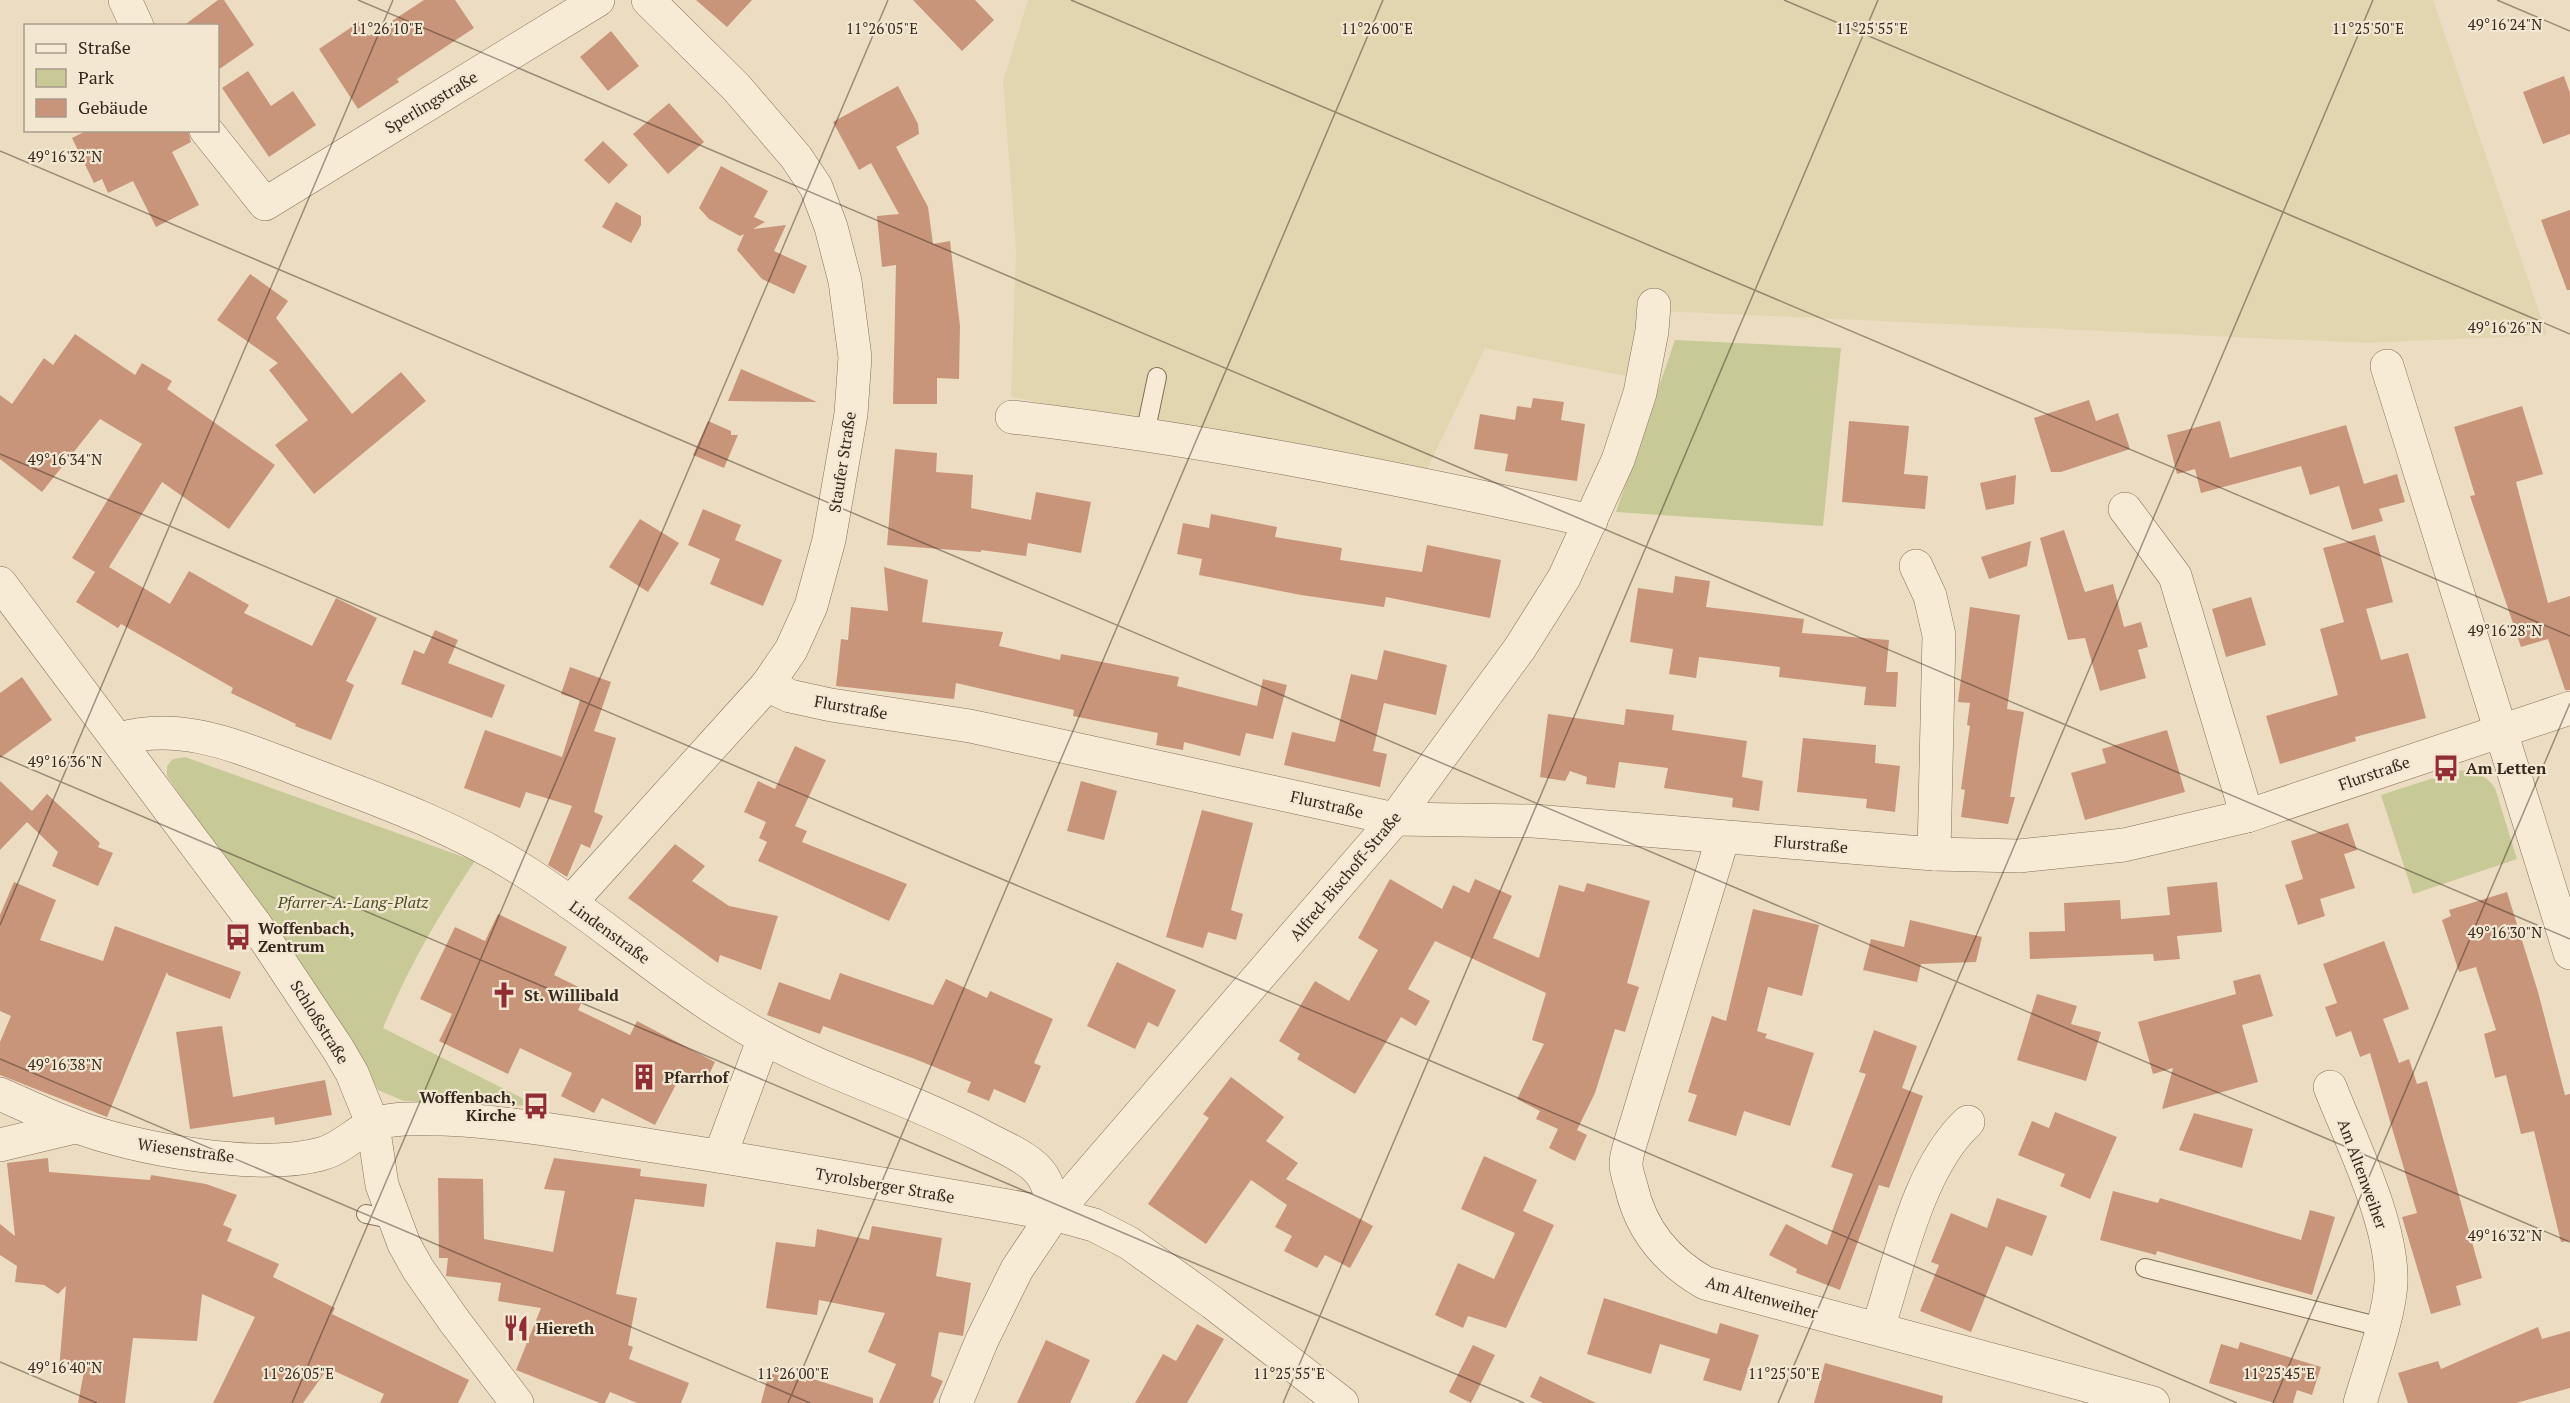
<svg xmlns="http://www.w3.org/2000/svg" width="2570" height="1403" font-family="'PT Serif',serif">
<rect width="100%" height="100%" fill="#ecddc2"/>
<polygon fill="#e1d6b0" points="1028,0 2433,0 2547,335 2367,343 1639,310 1631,377 1485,348 1424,476 1011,397 1016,250 1003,81"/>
<g fill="#c7c997">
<polygon points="1675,340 1841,348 1823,526 1616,512"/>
<path d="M 185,757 L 475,861 C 439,914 408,968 383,1028 L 538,1106 L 404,1101 L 378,1090 L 349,1042 L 167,776 L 167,766 L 173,759 Z"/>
<path d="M 2455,771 C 2472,769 2484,773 2495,788 L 2517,859 L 2413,894 L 2381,795 Z"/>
</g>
<g fill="#c8957a">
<polygon points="218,0 224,0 254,45 218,70 218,26 183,26"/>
<polygon points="424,0 455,0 474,28 397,79 399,82 358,109 319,49 359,22 369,36"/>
<polygon points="696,0 752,0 727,27"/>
<polygon points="913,0 975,0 994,20 962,51"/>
<polygon points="611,31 639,66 608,91 580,57"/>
<polygon points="248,71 271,106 293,91 316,125 269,157 222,88"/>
<polygon points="2564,76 2570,93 2570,134 2543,144 2523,92"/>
<polygon points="898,86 918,124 919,134 896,147 928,207 933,244 950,241 960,326 959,379 937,378 937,404 893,404 896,265 882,267 877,216 899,214 871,163 859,170 833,122"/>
<polygon points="669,103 704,142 668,174 633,134"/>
<polygon points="88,130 188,130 191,142 172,152 199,205 156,227 133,181 108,193 102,179 94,183 72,138"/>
<polygon points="603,141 628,165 609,184 584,160"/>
<polygon points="721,166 768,191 754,217 765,222 753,229 786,225 774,251 807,266 794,294 762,279 737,250 744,234 740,236 709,219 699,208"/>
<polygon points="616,202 641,216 641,225 631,243 602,227"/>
<polygon points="2570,210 2570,290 2567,290 2541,220"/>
<polygon points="250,274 288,301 276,318 352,414 401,372 426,401 314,494 275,445 308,420 269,370 278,363 217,320"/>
<polygon points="75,334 135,375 142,363 172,381 167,389 275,465 229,529 162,482 109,567 170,604 189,571 249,605 244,613 312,646 336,598 377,618 346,681 354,685 331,740 295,726 296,724 231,693 233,688 121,624 118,628 76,602 95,572 72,558 142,444 100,419 42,492 0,459 0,395 12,404 44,358 53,365"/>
<polygon points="741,369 817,402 728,401"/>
<polygon points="1533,398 1564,402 1561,420 1585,424 1577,481 1505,471 1508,454 1474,449 1480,414 1515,420 1517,406 1531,408"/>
<polygon points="2089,400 2096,421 2118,413 2130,449 2061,472 2051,472 2034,418"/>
<polygon points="2522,406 2543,474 2516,482 2548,603 2570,596 2570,690 2565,690 2548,639 2521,647 2470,496 2475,495 2454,427"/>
<polygon points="708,421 731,431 731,435 738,435 724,468 693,455"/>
<polygon points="1849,421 1909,426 1904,474 1928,476 1925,509 1842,502"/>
<polygon points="2220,421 2230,458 2346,425 2364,484 2397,474 2405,502 2379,509 2383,521 2352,530 2339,486 2310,495 2301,466 2201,493 2195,469 2177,474 2167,435"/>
<polygon points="895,449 937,453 936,472 973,475 971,508 1031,520 1036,492 1091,502 1081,553 1028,543 1026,556 981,550 981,552 887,545"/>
<polygon points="2016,475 2014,504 1986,510 1980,483"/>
<polygon points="703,509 741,525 735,540 782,560 763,606 710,584 720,559 688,545"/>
<polygon points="1211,514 1277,527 1275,537 1342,548 1340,560 1422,572 1427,545 1501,560 1490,618 1386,597 1384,607 1301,595 1199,575 1202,559 1177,554 1183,523 1209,528"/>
<polygon points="640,519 679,543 648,592 609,567"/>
<polygon points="2064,530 2085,592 2113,584 2124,627 2141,622 2148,647 2138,650 2146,678 2100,691 2085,638 2068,640 2040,538"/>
<polygon points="2375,535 2393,602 2366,609 2381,660 2408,653 2426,718 2355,737 2356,741 2280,764 2266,716 2338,695 2320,629 2344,622 2323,548"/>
<polygon points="2031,541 2027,566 1989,579 1981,557"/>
<polygon points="884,567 928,580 922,622 1003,632 999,646 1060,660 1061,654 1179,677 1177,686 1257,706 1263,679 1287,685 1273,739 1246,733 1240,756 1184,742 1183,750 1156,745 1158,733 1073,716 1074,710 956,683 954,699 836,686 841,639 848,640 851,607 888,611"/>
<polygon points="1675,576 1710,581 1706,607 1804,619 1802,633 1889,640 1886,672 1898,672 1896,707 1864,705 1866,687 1779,677 1780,667 1699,657 1696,678 1669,674 1673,649 1630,642 1638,588 1673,593"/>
<polygon points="2251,597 2266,645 2226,657 2212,609"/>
<polygon points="1970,607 2020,615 2007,709 2024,712 2010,797 2015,797 2008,824 1961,817 1965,790 1961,789 1970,726 1967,725 1970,703 1958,702"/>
<polygon points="435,630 458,640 448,663 505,685 492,718 401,684 414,650 424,654"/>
<polygon points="1384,650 1447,665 1436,715 1384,703 1373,751 1387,754 1380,787 1284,765 1292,732 1335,742 1351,674 1377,680"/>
<polygon points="570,667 611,682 594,731 616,738 594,812 603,816 590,848 581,844 567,877 548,865 572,806 526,792 520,808 464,788 485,730 562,757 580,700 561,694"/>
<polygon points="22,677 52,720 0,758 0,693"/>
<polygon points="1626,709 1674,715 1672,730 1747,741 1742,777 1763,781 1759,811 1732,807 1733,798 1664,788 1668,768 1619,762 1615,788 1586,784 1587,777 1570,771 1565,781 1540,777 1548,714 1624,725"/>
<polygon points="2167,730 2185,792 2085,820 2071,773 2106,763 2102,749"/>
<polygon points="1803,738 1876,745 1875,763 1900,766 1895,812 1866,808 1867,799 1797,792"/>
<polygon points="795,746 826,760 795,826 807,831 802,842 907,884 889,921 758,861 767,842 759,838 766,822 744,812 758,781 775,789"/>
<polygon points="0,781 32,811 47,794 100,843 98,847 113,853 98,886 52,866 58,852 27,822 0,850"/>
<polygon points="1081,781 1117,791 1104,840 1067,831"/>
<polygon points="1202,810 1253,823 1231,910 1243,914 1236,940 1208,932 1203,948 1166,937"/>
<polygon points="2348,823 2357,850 2344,854 2355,888 2320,899 2325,916 2298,925 2285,885 2303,879 2291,841"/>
<polygon points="675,844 705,866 692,881 729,906 778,916 761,970 720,955 718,963 628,898"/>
<polygon points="1390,879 1442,909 1453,885 1469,893 1475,879 1512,896 1493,938 1539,958 1559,885 1584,892 1587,883 1650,901 1627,983 1639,987 1625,1032 1615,1029 1595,1093 1577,1130 1587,1135 1575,1161 1549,1148 1558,1129 1536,1119 1540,1111 1517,1099 1544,1044 1532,1040 1546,993 1435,941 1408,989 1430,1001 1416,1026 1401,1017 1355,1094 1297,1059 1300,1054 1279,1041 1315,981 1349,1001 1378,950 1358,938"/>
<polygon points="14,882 56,900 40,940 103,961 115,926 241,972 230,999 168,975 167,972 107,1117 0,1075 0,1042 11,1016 0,1011 0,915"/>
<polygon points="2217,882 2222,932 2177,936 2180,959 2154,961 2153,954 2030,959 2029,932 2065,931 2064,903 2120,900 2121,919 2170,915 2167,887"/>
<polygon points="2507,892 2538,992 2565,1095 2570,1094 2570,1241 2561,1242 2534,1131 2521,1134 2506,1075 2495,1078 2484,1034 2496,1030 2476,967 2459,972 2442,920 2451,916 2449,910"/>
<polygon points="1753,909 1819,925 1802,996 1768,987 1757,1031 1767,1034 1765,1038 1814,1053 1790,1126 1744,1111 1736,1136 1688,1121 1697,1095 1688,1092 1712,1016 1726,1021"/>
<polygon points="498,914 567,947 554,975 587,991 578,1010 630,1035 637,1021 715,1062 705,1083 683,1071 655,1125 602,1098 594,1113 561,1096 572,1073 520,1048 508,1074 439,1041 452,1014 420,999 455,927 485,941"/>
<polygon points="1910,920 1982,937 1976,962 1921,964 1917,982 1863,970 1871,939 1904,947"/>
<polygon points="2384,941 2409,1009 2383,1019 2399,1063 2409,1059 2417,1084 2427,1081 2482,1278 2456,1286 2461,1305 2431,1314 2402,1217 2417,1213 2370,1053 2360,1057 2351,1031 2336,1037 2325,1007 2337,1003 2323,964"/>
<polygon points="1117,962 1176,990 1158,1027 1148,1022 1135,1049 1087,1026"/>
<polygon points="840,973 933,1005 946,979 987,998 990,991 1053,1019 1034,1063 1041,1066 1025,1103 994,1089 989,1101 967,1092 971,1082 915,1059 823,1026 820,1034 767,1015 779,982 830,1000"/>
<polygon points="2260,974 2273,1016 2242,1025 2258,1082 2162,1109 2173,1068 2153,1074 2138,1022 2236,994 2233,981"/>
<polygon points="2037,994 2077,1006 2071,1024 2101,1032 2086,1081 2017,1060"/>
<polygon points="222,1026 233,1097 325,1080 332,1115 275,1125 274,1117 190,1129 176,1032"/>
<polygon points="1874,1030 1917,1046 1902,1088 1923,1096 1889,1188 1879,1185 1840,1290 1796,1273 1797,1269 1769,1255 1786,1224 1827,1245 1853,1174 1831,1167 1866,1074 1859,1072"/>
<polygon points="1231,1077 1284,1117 1266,1141 1298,1163 1286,1179 1373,1226 1350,1268 1325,1255 1317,1268 1284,1251 1292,1236 1275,1227 1287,1205 1251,1180 1206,1244 1148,1204 1209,1118 1203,1114"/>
<polygon points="2055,1112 2117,1137 2090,1199 2060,1186 2065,1174 2018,1155 2032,1121 2049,1128"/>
<polygon points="2194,1113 2253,1129 2242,1168 2179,1150"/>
<polygon points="1484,1156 1537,1180 1523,1211 1554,1225 1506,1328 1468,1316 1463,1328 1435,1315 1458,1263 1494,1279 1515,1233 1461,1209"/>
<polygon points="48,1158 49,1172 150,1180 151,1175 206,1184 237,1195 223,1225 232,1229 227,1241 279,1264 273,1277 335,1308 332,1314 469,1380 458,1403 380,1403 384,1394 328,1368 303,1403 213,1403 255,1317 202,1294 197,1341 133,1338 125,1403 78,1403 84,1372 59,1370 66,1286 58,1294 44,1285 15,1282 17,1266 0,1255 0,1224 15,1236 7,1163"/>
<polygon points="554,1158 641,1169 640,1176 707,1184 704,1207 635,1199 616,1294 637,1298 628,1345 633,1347 629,1359 689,1383 681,1403 637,1403 610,1392 605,1403 600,1403 516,1370 541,1308 498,1301 501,1283 446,1276 448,1258 439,1258 438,1178 483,1179 484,1239 553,1252 565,1191 544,1189"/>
<polygon points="2113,1191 2158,1203 2160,1198 2301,1240 2310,1210 2335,1217 2312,1295 2157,1251 2156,1255 2100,1240"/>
<polygon points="1997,1198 2047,1216 2032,1256 2006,1246 1971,1332 1920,1311 1939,1265 1931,1262 1951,1213 1987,1228"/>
<polygon points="872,1226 942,1238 936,1276 971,1283 963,1336 939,1332 931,1376 943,1381 933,1403 879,1403 896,1364 868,1352 885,1313 819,1300 817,1315 766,1308 776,1242 815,1247 817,1229 869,1240"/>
<polygon points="1604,1298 1717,1334 1720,1323 1759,1335 1741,1391 1703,1380 1710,1359 1660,1344 1651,1374 1587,1354"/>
<polygon points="1197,1324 1224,1339 1187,1403 1135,1403 1163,1354 1176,1361"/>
<polygon points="2538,1327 2542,1339 2570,1331 2570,1388 2516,1403 2408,1403 2398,1373 2438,1361 2441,1369"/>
<polygon points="1046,1340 1090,1360 1070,1403 1017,1403"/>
<polygon points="2240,1342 2321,1367 2312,1395 2297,1390 2293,1403 2274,1403 2209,1383 2221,1344 2238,1349"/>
<polygon points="1473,1345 1495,1355 1471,1403 1449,1392"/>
<polygon points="1825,1363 1943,1396 1942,1403 1814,1403"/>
<polygon points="769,1373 806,1382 807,1377 873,1398 873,1403 761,1403"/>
<polygon points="1540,1376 1596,1403 1543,1403 1530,1397"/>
</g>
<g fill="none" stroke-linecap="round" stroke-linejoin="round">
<g stroke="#856e5a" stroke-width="20">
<g id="service">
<polyline points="1145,434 1157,377"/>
<polyline points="366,1214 395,1220"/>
<polyline points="2145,1268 2381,1327"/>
</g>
</g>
<g stroke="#856e5a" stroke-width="34">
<g id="minor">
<polyline points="125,0 137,26"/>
<polyline points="206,130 265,204 598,0"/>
<polyline points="2387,366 2570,953"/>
<path d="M 1012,417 C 1207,440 1400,478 1591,521"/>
<polyline points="2125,509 2175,576 2247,816"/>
<polyline points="1916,566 1930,596 1939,635 1934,854"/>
<polyline points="0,583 255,924 338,1049 352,1073 373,1125 382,1185 404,1244 418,1269 455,1322 517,1403"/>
<polyline points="767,685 790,696 831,705 970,726 1395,819 1534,821 1934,854 2019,856 2124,845 2247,816 2570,708"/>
<path d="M 119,739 C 179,721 236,746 292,767 C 371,797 452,825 524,871 C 606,923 678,992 764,1038 C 833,1076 912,1099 982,1136 C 1000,1146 1022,1154 1037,1169 C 1049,1181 1051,1198 1054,1214"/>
<path d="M 1723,837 L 1631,1141 C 1629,1148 1626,1156 1626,1164 C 1626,1171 1629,1179 1631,1186 C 1641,1231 1667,1261 1705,1283 L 2153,1403"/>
<polyline points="570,903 767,685 791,650 811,606 829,540 851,414 855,357 845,281 831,227 816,187 796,157 736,87 648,0"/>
<path d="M 2330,1087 C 2352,1143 2393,1225 2391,1283 C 2389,1318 2370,1368 2360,1403"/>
<path d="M 0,1094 C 25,1105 49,1117 75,1126 C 134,1149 259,1171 321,1154 C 341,1149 354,1133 373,1125 C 392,1117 421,1119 443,1119 C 513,1122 583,1135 653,1146 C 787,1166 921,1191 1054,1214 L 1094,1225 L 1129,1243 L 1213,1303 L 1342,1403"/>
<polyline points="0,1145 75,1127"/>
<polyline points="720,1156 764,1038"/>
<path d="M 1878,1328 C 1899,1264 1918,1168 1968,1122"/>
<polyline points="956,1403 982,1340 1017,1269 1054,1214 1395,819 1520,648 1564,578 1618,460 1640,393 1652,331 1654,305"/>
</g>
</g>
<use href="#service" stroke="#f7ebd5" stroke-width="18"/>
<use href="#minor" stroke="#f7ebd5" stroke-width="33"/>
</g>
<path fill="none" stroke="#35281e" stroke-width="1.5" stroke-opacity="0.45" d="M 358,0 L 2570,939M 1071,0 L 2570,636M 1784,0 L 2570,334M 2497,0 L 2570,31M 0,151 L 2570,1242M 0,454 L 2237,1403M 0,756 L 1524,1403M 0,925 L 393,0M 0,1059 L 810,1403M 0,1362 L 97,1403M 292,1403 L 888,0M 788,1403 L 1383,0M 1283,1403 L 1878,0M 1778,1403 L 2373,0M 2273,1403 L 2570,703"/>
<defs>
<g id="bus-bare" transform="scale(2.07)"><path d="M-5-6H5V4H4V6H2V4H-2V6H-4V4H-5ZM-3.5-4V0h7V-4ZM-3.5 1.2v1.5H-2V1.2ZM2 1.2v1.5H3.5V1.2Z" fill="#912d34" stroke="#f4e7d1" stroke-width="2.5" paint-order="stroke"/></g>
<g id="church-bare" transform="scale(2.07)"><path d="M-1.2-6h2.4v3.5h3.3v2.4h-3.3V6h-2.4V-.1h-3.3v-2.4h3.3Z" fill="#912d34" stroke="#f4e7d1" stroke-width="2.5" paint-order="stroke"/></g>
<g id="building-bare" transform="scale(2.07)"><path d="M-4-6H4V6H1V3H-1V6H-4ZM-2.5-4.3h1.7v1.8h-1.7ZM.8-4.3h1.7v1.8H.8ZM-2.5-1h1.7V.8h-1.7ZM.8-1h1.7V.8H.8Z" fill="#912d34" stroke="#f4e7d1" stroke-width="2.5" paint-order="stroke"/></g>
<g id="restaurant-bare" transform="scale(2.07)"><path d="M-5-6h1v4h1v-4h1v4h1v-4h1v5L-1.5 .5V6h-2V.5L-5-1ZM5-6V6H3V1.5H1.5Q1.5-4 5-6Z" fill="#912d34" stroke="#f4e7d1" stroke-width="2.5" paint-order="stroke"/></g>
</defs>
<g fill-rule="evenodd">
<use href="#bus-bare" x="2446" y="768"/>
<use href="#bus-bare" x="238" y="937"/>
<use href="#church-bare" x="504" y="995"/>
<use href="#building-bare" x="644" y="1077"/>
<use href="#bus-bare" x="536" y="1106"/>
<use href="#restaurant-bare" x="516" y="1328"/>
</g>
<g text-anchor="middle" stroke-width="4.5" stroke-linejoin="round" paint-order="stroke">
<g font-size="16" fill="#35281e" stroke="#f4e7d1">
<text transform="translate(431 102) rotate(-31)" y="6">Sperlingstraße</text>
<text transform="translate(842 462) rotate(-81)" y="6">Staufer Straße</text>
<text transform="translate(851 707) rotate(10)" y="6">Flurstraße</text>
<text transform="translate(2374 773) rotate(-19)" y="6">Flurstraße</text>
<text transform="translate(1327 804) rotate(13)" y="6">Flurstraße</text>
<text transform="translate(1811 844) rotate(5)" y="6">Flurstraße</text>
<text transform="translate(1345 876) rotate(-50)" y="6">Alfred-Bischoff-Straße</text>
<text transform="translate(610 932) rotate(36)" y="6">Lindenstraße</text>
<text transform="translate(320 1022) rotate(58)" y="6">Schloßstraße</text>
<text transform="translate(186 1150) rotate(8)" y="6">Wiesenstraße</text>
<text transform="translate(2363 1174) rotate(70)" y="6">Am Altenweiher</text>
<text transform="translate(885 1185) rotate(10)" y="6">Tyrolsberger Straße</text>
<text transform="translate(1762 1297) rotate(16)" y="6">Am Altenweiher</text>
</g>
<g font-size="16" font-weight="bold" fill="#35281e" stroke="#f4e7d1" text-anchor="start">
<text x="2466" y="774">Am Letten</text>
<text x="258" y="934">Woffenbach,<tspan x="258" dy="18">Zentrum</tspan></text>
<text x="524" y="1001">St. Willibald</text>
<text x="664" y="1083">Pfarrhof</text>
<text x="516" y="1103" text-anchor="end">Woffenbach,<tspan x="516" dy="18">Kirche</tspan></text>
<text x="536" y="1334">Hiereth</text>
</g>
<g font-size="16" font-style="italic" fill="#495125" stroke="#f4e7d1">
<text x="353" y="908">Pfarrer-A.-Lang-Platz</text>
</g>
</g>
<g font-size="15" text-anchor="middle" fill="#35281e" stroke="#f4e7d1" stroke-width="4.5" stroke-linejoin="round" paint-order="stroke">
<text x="2505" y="30">49°16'24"N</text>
<text x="387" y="34">11°26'10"E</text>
<text x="882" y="34">11°26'05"E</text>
<text x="1377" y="34">11°26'00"E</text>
<text x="1872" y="34">11°25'55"E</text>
<text x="2368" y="34">11°25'50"E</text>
<text x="65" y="162">49°16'32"N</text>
<text x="2505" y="333">49°16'26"N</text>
<text x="65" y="465">49°16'34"N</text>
<text x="2505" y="636">49°16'28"N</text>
<text x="65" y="767">49°16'36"N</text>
<text x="2505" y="938">49°16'30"N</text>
<text x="65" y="1070">49°16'38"N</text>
<text x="2505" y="1241">49°16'32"N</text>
<text x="65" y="1373">49°16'40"N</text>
<text x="298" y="1379">11°26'05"E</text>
<text x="793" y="1379">11°26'00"E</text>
<text x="1289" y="1379">11°25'55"E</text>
<text x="1784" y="1379">11°25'50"E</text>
<text x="2279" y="1379">11°25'45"E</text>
</g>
<rect x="24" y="24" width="195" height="108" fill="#f4e7d1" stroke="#a89b89" stroke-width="1.5"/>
<rect x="36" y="44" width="30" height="9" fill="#f7ebd5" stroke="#a89b89" stroke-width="1.5"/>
<text x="78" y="54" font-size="18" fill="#35281e">Straße</text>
<rect x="36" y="69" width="30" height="18" fill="#c7c997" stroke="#a89b89" stroke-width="1.5"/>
<text x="78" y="84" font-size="18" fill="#35281e">Park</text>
<rect x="36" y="99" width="30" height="18" fill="#c8957a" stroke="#a89b89" stroke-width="1.5"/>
<text x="78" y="114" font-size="18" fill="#35281e">Gebäude</text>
</svg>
